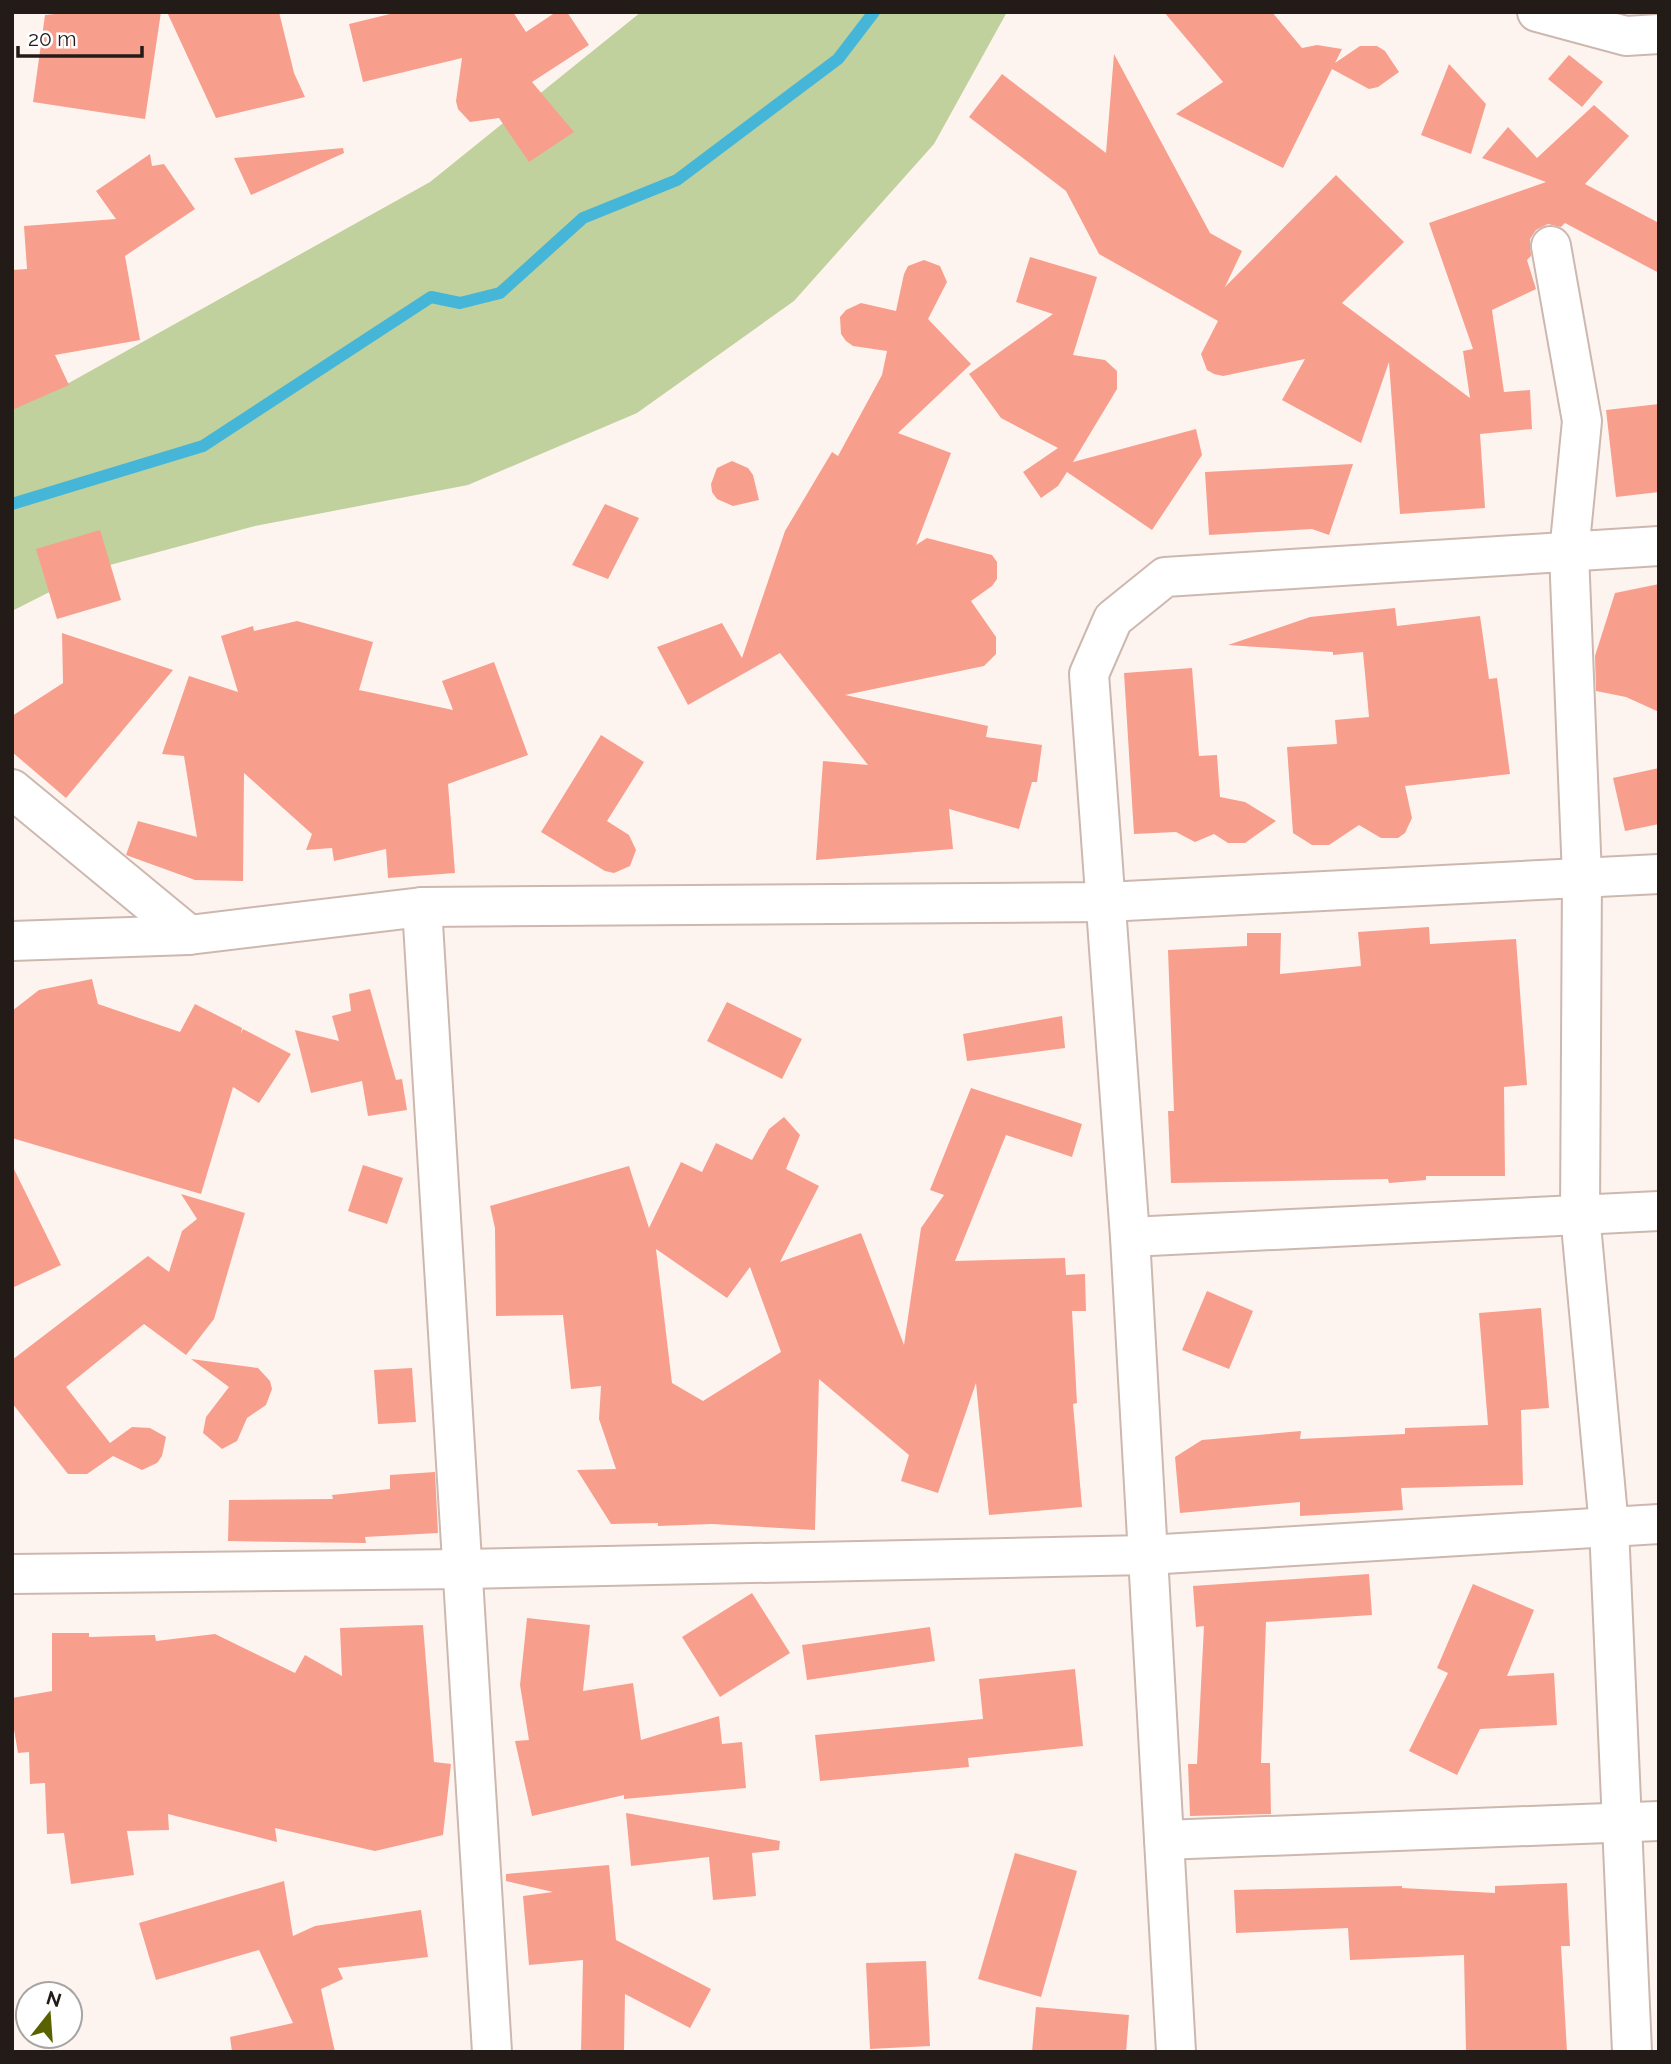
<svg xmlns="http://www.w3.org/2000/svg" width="1671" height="2064" font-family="Raleway,sans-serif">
<rect width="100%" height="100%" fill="#fdf4f0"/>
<polygon fill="#c1d19d" points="641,12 1007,12 934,144 794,301 637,413 468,485 255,526 95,569 12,611 12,406 67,384 430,182"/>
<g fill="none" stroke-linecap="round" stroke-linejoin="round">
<polyline stroke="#46b6d8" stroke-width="12" points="12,504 203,446 431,297 460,303 500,293 583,218 677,180 838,59 874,12"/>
</g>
<g fill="#f89e8d" fill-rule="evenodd">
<polygon points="75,12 161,12 145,119 33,102 45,15"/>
<polygon points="167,12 279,12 294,73 305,97 216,118"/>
<polygon points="398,12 513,12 526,32 556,12 567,12 589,45 532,82 574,132 529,162 499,118 470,122 458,109 456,101 462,58 363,82 349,24"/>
<polygon points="1164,12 1272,12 1302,48 1317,45 1342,49 1335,63 1360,46 1377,46 1385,51 1399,72 1378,87 1369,89 1332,69 1283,168 1176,114 1223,82"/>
<polygon points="1114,54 1210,233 1242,251 1225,287 1336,175 1404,242 1342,303 1470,398 1463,351 1473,349 1429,223 1546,182 1482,158 1508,127 1537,158 1594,105 1629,136 1585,184 1659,223 1659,273 1565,223 1561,227 1548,224 1536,230 1530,239 1531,256 1527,260 1536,289 1492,310 1504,392 1530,390 1532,429 1480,434 1485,508 1400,514 1389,362 1361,443 1282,400 1305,359 1223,376 1214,374 1207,370 1201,354 1218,321 1099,254 1066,191 969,117 1002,74 1106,153"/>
<polygon points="1569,55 1603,82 1582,107 1548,79"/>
<polygon points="1449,64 1486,104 1471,154 1421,135"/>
<polygon points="343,148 344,153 251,195 234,158"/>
<polygon points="150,154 152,166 164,164 195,209 125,256 140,340 55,355 69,385 12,410 12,270 27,269 24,226 116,219 96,191"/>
<polygon points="1030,257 1097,277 1073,355 1105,360 1117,371 1117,389 1073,462 1196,429 1202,455 1152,530 1067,472 1058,486 1041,498 1023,472 1058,448 1001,418 969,374 1053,314 1016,302"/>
<polygon points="924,260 940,266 947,282 928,319 971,364 898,433 951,453 916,545 927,538 992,555 997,562 997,579 992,586 971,601 996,637 996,654 984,666 845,695 988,726 986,737 1042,745 1037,782 1032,782 1019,829 949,809 953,849 816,860 823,761 868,765 780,653 688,705 657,647 722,623 742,658 785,531 832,452 838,456 882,375 887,351 853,346 846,341 841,334 840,317 846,310 861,303 896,311 904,274 908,266"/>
<polygon points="1659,404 1659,492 1616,497 1606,410"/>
<polygon points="732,461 748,468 753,475 759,500 733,506 717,499 712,492 711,484 717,468"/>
<polygon points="1353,464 1329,535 1312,529 1209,535 1205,472"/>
<polygon points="605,504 639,518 608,579 572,565"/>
<polygon points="100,530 121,600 57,619 36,549"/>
<polygon points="1659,584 1659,712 1626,697 1596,691 1595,656 1615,593"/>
<polygon points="1395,608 1397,626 1480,616 1489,679 1497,678 1510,774 1405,786 1412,818 1405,833 1398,838 1381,838 1359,825 1329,845 1312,845 1293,833 1287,747 1337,744 1335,720 1369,717 1363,652 1333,655 1333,652 1228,645 1310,617"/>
<polygon points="297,621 373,642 359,690 453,710 442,681 494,662 528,755 448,784 455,873 388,878 386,849 334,861 332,848 306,850 312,834 244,773 243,881 195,880 126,855 138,821 197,837 184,756 162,754 189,676 238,692 221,636 253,626 254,631"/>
<polygon points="62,633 173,670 66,798 12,752 12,716 63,683"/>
<polygon points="1192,668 1199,756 1217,755 1220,797 1245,802 1276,821 1245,843 1228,843 1214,834 1195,842 1176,832 1134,834 1124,673"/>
<polygon points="601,735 644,762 607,821 629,835 636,850 630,866 614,873 605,871 541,832"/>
<polygon points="1659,768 1659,824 1625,831 1613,778"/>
<polygon points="1429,927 1430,944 1516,939 1527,1085 1504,1087 1505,1176 1426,1176 1426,1180 1389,1183 1388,1179 1171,1183 1168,1111 1174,1111 1168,950 1247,946 1247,933 1281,933 1280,974 1361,966 1358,932"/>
<polygon points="92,979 98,1004 180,1032 195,1004 242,1028 241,1034 243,1029 291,1054 259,1103 233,1087 201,1194 12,1138 12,1011 39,990"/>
<polygon points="370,989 396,1080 402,1079 407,1110 368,1116 362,1081 311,1093 295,1030 339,1041 332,1016 351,1011 349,994"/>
<polygon points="727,1002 802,1039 782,1079 707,1041"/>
<polygon points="1062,1016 1065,1048 967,1061 963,1034"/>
<path d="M 971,1088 L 1082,1124 L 1072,1157 L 1006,1135 L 955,1261 L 1065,1258 L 1066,1275 L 1085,1274 L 1086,1311 L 1072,1311 L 1077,1403 L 1073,1404 L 1082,1507 L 989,1515 L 976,1383 L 938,1493 L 901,1481 L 909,1455 L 819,1379 L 815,1530 L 712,1524 L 658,1526 L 658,1523 L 611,1524 L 577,1470 L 616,1469 L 599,1419 L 601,1386 L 571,1389 L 563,1315 L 496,1316 L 495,1228 L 490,1206 L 629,1166 L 649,1228 L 681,1162 L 702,1172 L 716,1143 L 752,1160 L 769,1129 L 784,1117 L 800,1135 L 786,1169 L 819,1186 L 780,1262 L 861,1233 L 904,1345 L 921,1228 L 944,1195 L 930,1190 ZM 656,1249 L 727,1298 L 750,1267 L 781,1352 L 703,1401 L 672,1383 Z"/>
<polygon points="12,1165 61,1265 12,1288"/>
<polygon points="363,1165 403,1178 387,1224 348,1211"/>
<polygon points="181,1194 245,1213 214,1319 186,1355 144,1324 66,1387 110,1443 132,1427 150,1428 166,1437 162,1456 157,1463 142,1470 113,1456 87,1474 68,1474 12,1403 12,1360 148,1256 169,1272 182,1231 197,1219"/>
<polygon points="1207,1291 1253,1311 1229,1369 1182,1350"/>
<polygon points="1541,1308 1549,1408 1521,1410 1523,1485 1401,1488 1403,1510 1300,1516 1300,1502 1180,1513 1175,1457 1202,1440 1301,1431 1300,1439 1405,1434 1405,1428 1488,1425 1479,1313"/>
<polygon points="191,1359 258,1368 270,1381 272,1389 266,1405 247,1418 237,1441 222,1449 203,1433 206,1417 229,1387"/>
<polygon points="412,1368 416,1422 378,1424 374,1370"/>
<polygon points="435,1472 438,1533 365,1537 366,1543 228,1541 229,1500 333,1499 332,1495 390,1489 390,1475"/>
<polygon points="1369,1574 1372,1615 1266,1622 1261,1763 1270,1763 1271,1814 1190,1816 1188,1764 1197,1764 1204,1626 1196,1627 1193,1586"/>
<polygon points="1473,1584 1534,1610 1507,1676 1554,1673 1557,1725 1480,1729 1457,1775 1409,1751 1448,1673 1437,1668"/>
<polygon points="752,1593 790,1653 720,1697 682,1637"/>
<polygon points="527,1618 590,1625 583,1691 633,1683 641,1740 719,1716 722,1744 742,1742 746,1788 624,1799 624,1795 532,1816 515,1741 529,1740 520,1685"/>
<polygon points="423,1625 434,1762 451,1764 443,1835 375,1851 275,1828 277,1842 168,1814 169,1830 127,1831 134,1875 71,1884 64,1833 47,1834 45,1783 30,1784 29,1752 18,1753 12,1718 12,1698 52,1691 52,1633 89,1633 89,1637 155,1635 156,1641 215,1634 295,1673 305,1655 342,1676 340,1628"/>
<polygon points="930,1627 935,1661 807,1680 802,1645"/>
<polygon points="1075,1669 1083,1746 968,1758 969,1767 820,1781 815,1735 983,1719 979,1679"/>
<polygon points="626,1813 780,1841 779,1850 752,1853 756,1896 713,1900 709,1857 631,1866"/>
<polygon points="1015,1853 1077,1871 1041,1997 978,1979"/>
<polygon points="609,1865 616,1940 711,1989 690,2028 625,1994 624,2052 581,2052 583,1960 529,1965 523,1896 553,1892 506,1881 506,1874"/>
<polygon points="284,1881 293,1936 315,1926 421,1910 428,1957 338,1968 343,1979 321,1989 335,2052 232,2052 230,2037 293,2023 259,1950 156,1980 139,1923"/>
<polygon points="1567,1883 1570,1946 1561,1946 1567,2052 1466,2052 1464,1955 1350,1960 1348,1928 1236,1933 1234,1890 1402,1886 1402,1888 1495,1893 1495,1886"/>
<polygon points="926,1961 930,2046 870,2049 866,1963"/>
<polygon points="1036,2007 1129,2015 1126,2052 1032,2052"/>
</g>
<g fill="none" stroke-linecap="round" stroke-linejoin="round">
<g stroke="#cdb8af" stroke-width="42">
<g id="street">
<polyline points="1537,12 1626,36 1659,34"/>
<polyline points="1551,246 1582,421 1569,553 1582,877 1580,1214 1609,1527 1632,2052"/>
<polyline points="12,789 189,935 422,907 1106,902 1659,874"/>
<polyline points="422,907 492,2052"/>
<polyline points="12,941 189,935"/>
<polyline points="1130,1237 1659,1211"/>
<polyline points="12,1574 464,1569 1147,1555 1659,1524"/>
<polyline points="1164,1840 1659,1821"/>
<polyline points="1176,2052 1130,1237 1089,674 1113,619 1165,577 1659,546"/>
</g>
</g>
<use href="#street" stroke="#fff" stroke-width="38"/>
</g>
<rect width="1671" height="2064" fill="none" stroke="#231b18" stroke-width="28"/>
<g transform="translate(49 2015) rotate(17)"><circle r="33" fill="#ffffff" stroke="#a7a4a3" stroke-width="2"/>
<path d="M0-5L12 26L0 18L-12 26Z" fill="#5a6200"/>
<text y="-10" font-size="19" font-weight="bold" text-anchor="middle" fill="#231b18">N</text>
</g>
<path d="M18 46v10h124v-10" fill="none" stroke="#231b18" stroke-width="3.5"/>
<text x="28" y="46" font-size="21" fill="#231b18" stroke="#ffffff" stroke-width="5" paint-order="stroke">20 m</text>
</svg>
